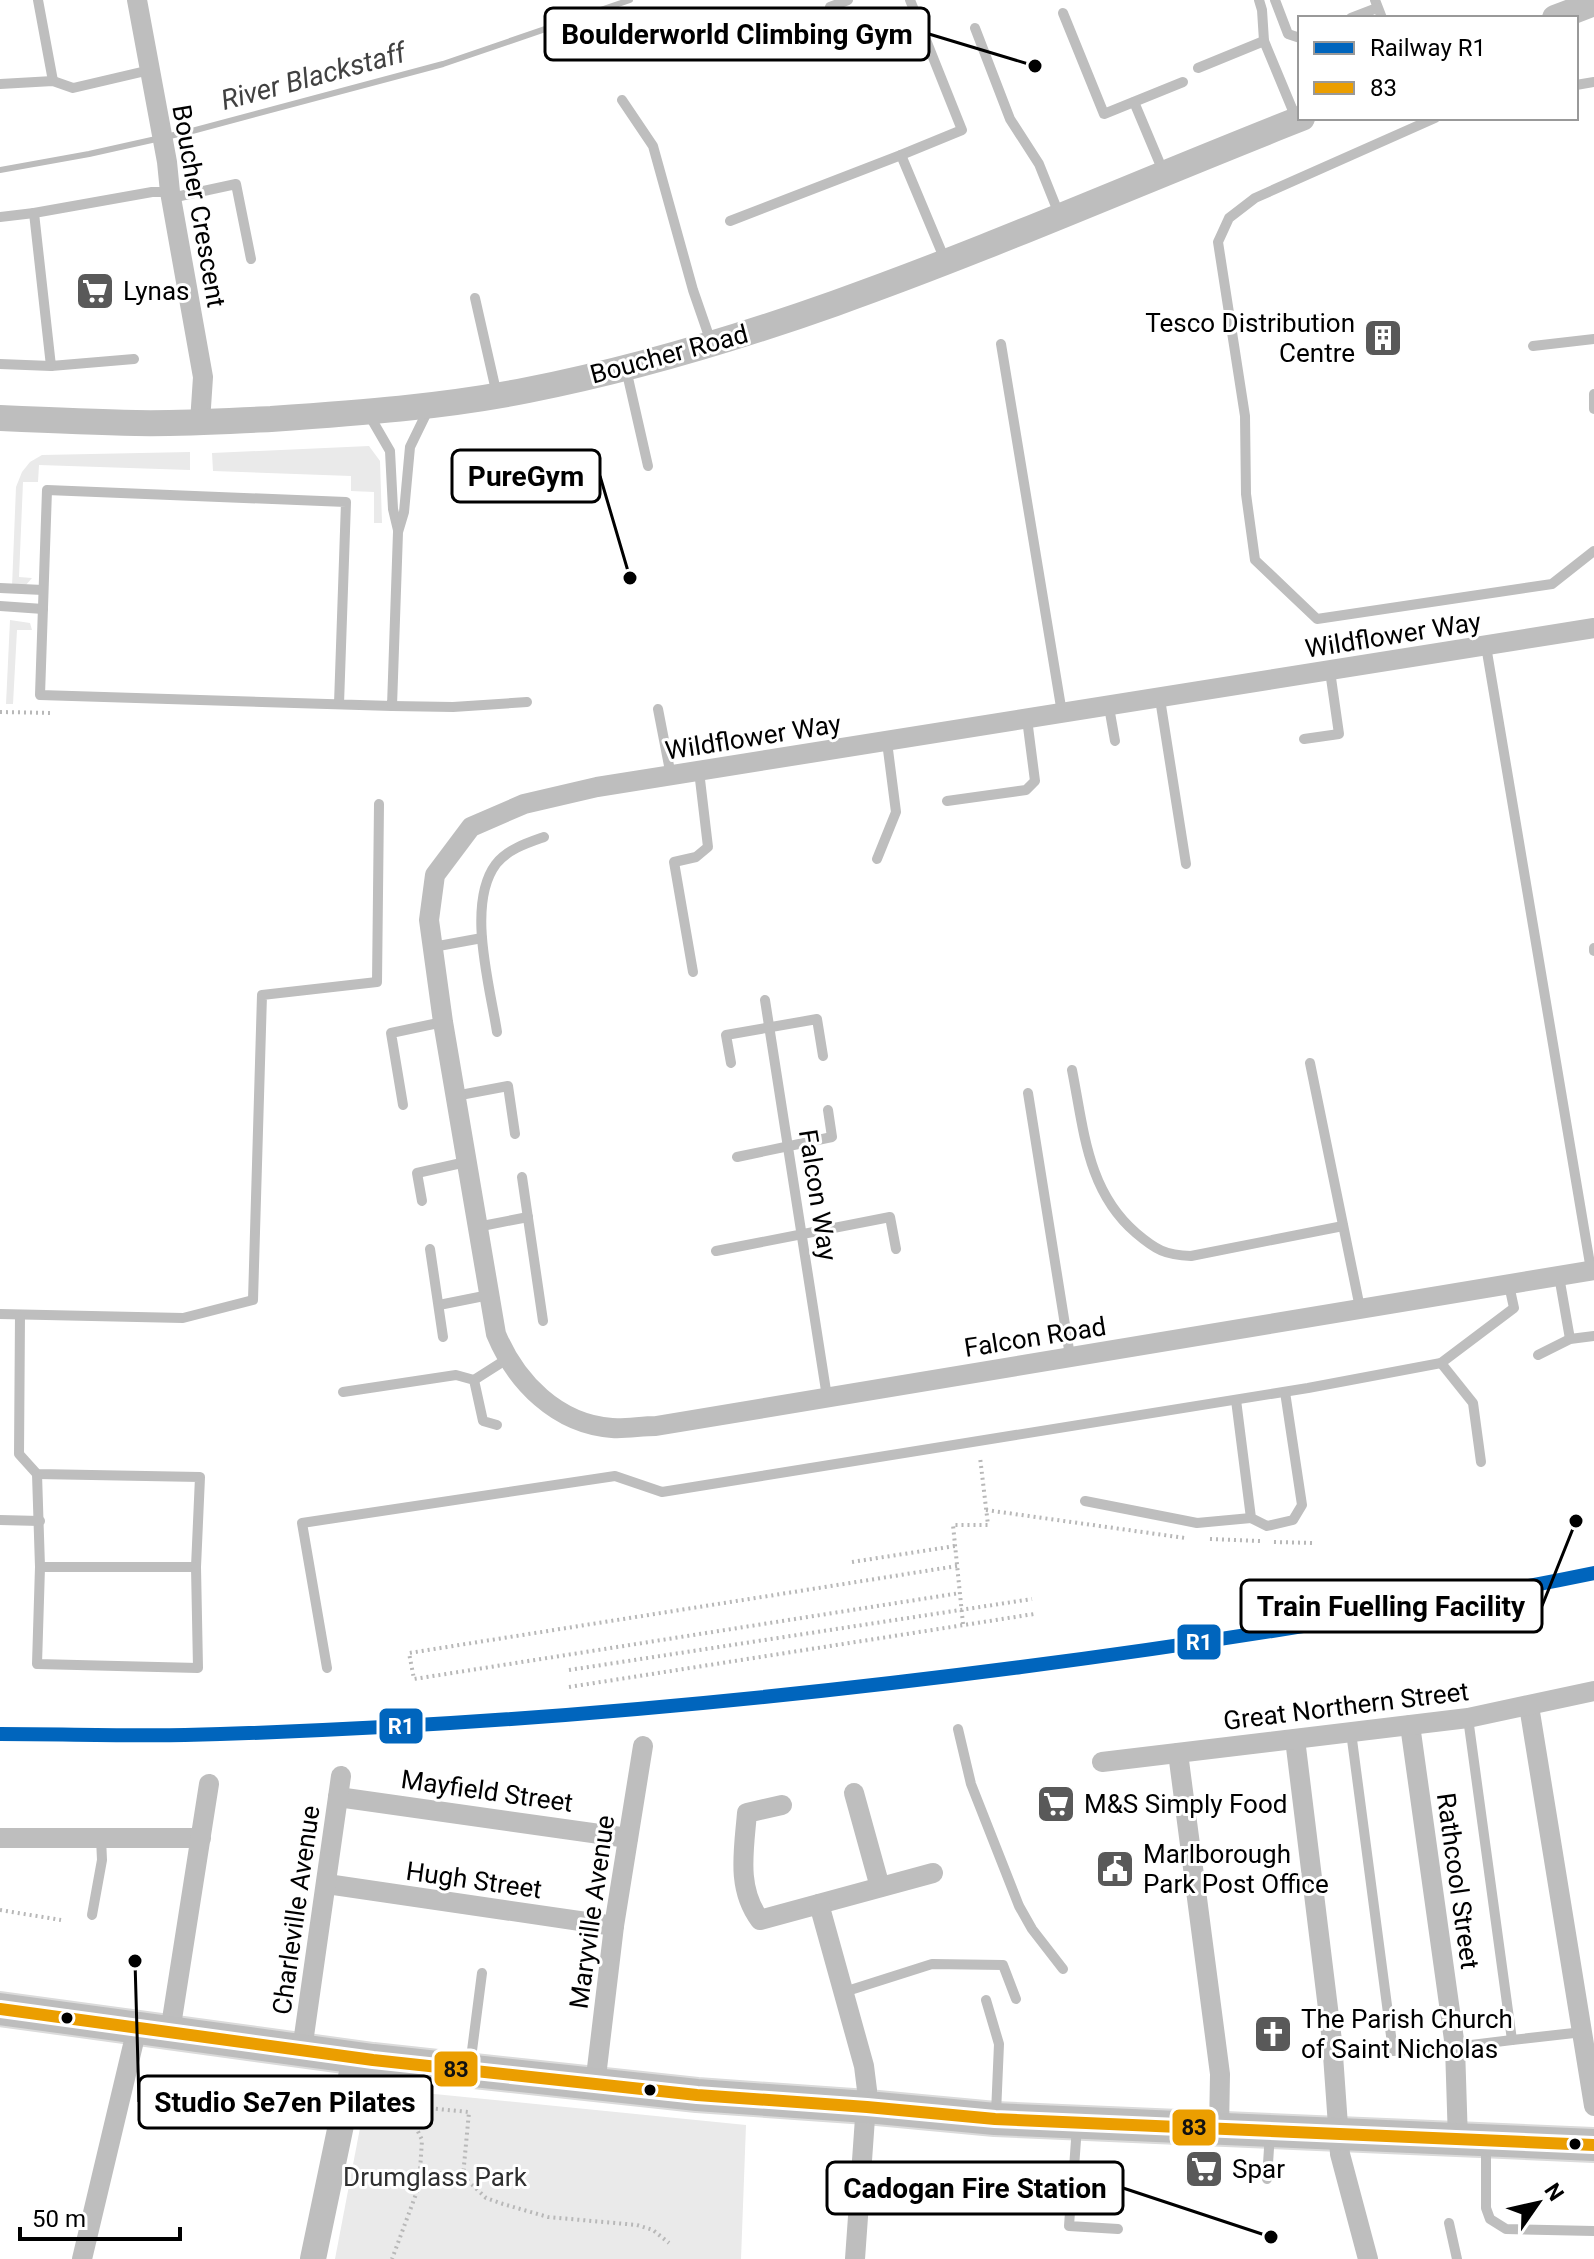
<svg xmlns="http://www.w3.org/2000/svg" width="1594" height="2259" font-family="Roboto,sans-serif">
<rect width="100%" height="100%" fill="#fff"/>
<g fill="#eaeaea">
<polygon points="369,446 380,461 382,523 374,523 374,492 351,491 351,476 213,471 212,453"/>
<polygon points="190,452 190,470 39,465 38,482 23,482 19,577 32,578 25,586 12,587 16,487 22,472 30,462 42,455"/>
<polygon points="10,620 30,623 32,630 17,630 13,704 6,704"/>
<polygon points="384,2089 746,2125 741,2259 335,2259 364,2107 372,2097"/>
</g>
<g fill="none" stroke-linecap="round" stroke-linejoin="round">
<polyline stroke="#bcbcbc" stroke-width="6" points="0,170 89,154 192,131 443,64 630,0"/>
<g stroke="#dbdbdb" stroke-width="36">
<polyline id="primary" points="0,2009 373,2060 697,2095 867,2107 995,2119 1594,2145"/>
</g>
<g stroke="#b8b8b8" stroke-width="4" stroke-dasharray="2 4" stroke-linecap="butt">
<polyline points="0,712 54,713"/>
<polyline points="986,1510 1185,1538"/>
<polyline points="1210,1539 1261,1541"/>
<polyline points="1274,1542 1315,1543"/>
<polyline points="852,1562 955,1546"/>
<polyline points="957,1566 409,1653 414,1679 960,1593"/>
<polyline points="963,1624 953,1525 988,1525 980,1457"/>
<polyline points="569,1670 1032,1599"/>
<polyline points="569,1687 1034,1614"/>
<polyline points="0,1910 61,1920"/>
<polyline points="383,2086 392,2100 406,2106 422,2140 419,2186 392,2259"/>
<polyline points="406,2106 469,2112 463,2176"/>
<polyline points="419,2186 440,2173 463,2176 486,2198 503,2204 548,2217 637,2225 653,2230 669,2243"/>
</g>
<g stroke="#bebebe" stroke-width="10">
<polyline points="38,0 53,81"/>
<polyline points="1259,0 1262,10 1264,41"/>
<polyline points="1275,0 1288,34 1300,38"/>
<polyline points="1375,0 1382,18"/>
<polyline points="830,7 848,0"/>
<polyline points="1063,13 1104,114 1183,82"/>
<polyline points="1351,18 1377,8"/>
<polyline points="975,28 1010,119 1039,164 1059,214"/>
<polyline points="1198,68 1264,41 1296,118"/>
<polyline points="0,84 53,81 73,88 150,70"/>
<polyline points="1576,85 1594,82"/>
<polyline points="622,100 653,146 693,290 711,342"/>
<polyline points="1134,102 1163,171"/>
<polyline points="1435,118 1255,198 1229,218 1218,242 1245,416 1246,494 1255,560 1317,619 1552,584 1594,551"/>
<polyline points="901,155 962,130 910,0"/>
<polyline points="171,198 236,184 251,259"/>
<polyline points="0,217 34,213"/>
<polyline points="730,221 901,155 945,260"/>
<polyline points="475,298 497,395"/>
<polyline points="1001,344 1062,713"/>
<polyline points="1533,346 1594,339"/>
<polyline points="134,359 51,366 34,213 152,192 170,192"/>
<polyline points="0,364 51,366"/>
<polyline points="626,369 648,466"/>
<polyline points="1594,394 1594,409"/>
<polyline points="368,413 390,451 393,509 398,530"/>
<polyline points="0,588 43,590"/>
<polyline points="0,606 43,609"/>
<polyline points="1486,646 1591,1270"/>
<polyline points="1160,699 1186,864"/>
<polyline points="339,704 346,502 47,490 40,695 392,706 398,532 404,512 410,447 428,410"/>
<polyline points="392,706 453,707 527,702"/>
<polyline points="1109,707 1115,741"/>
<polyline points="658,709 671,776"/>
<polyline points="1304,739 1339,734 1330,671"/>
<polyline points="947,801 1026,790 1035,781 1027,719"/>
<polyline points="877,859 896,812 887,742"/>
<polyline points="433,947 482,938"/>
<polyline points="1594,948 1594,951"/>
<polyline points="693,972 674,862 696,857 708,847 699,771"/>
<polyline points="765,1000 827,1397"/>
<path d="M 497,1032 C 490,986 466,904 496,864 C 508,849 527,843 544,837"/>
<polyline points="731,1063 726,1035 817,1019 823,1056"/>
<polyline points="1310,1063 1360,1308"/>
<path d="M 1072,1070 C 1084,1130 1087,1191 1136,1233 C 1156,1250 1165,1255 1191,1256 L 1343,1226"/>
<polyline points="1028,1093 1070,1356"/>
<polyline points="455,1096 508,1086 515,1134"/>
<polyline points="403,1105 391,1033 443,1022"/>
<polyline points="737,1157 832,1137 828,1110"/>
<polyline points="522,1177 543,1321"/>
<polyline points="422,1201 417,1173 466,1162"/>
<polyline points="477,1227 528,1217"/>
<polyline points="430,1249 443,1337"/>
<polyline points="716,1251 890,1217 896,1249"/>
<polyline points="1559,1276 1570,1339"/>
<polyline points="439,1305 489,1295"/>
<polyline points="0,1314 183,1318 253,1300 262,995 377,982 379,804"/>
<polyline points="20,1315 19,1454 37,1474 200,1477 196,1567 40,1567"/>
<polyline points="1538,1355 1570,1339 1594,1336"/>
<polyline points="1441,1363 1473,1403 1481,1462"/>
<polyline points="474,1380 507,1359"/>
<polyline points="343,1392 456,1375 474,1380 483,1421 497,1425"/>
<polyline points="1236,1400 1251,1518 1267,1526 1293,1520 1302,1505 1285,1392"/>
<polyline points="37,1474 40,1567 37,1664 198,1668 196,1567"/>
<polyline points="1085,1501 1197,1523 1251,1518"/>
<polyline points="0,1520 40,1521"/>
<polyline points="327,1668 302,1523 615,1476 662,1492 1308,1388 1441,1363 1514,1308 1509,1285"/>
<polyline points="1468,1718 1512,2040 1583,2032"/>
<polyline points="958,1729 971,1784 1019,1906 1032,1929 1063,1969"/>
<polyline points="1351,1732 1393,2051 1455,2047 1512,2040"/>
<polyline points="92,1915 102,1860 101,1838"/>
<polyline points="844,1992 932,1964 1003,1965 1016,1999"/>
<polyline points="986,2000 999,2044 996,2113"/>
<polyline points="470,2066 482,1973"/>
<polyline points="1486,2145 1486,2208 1490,2219 1506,2229 1594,2231"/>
<polyline points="1074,2168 1077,2126"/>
<polyline points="1267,2179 1270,2133"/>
<polyline points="1071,2198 1069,2226 1118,2229"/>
<polyline points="1449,2223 1457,2259"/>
</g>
<g stroke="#bebebe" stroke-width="20">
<polyline points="137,0 167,162 170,192 203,377 200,422"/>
<path d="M 1594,628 L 597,787 L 524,804 L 471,827 L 435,875 L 429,920 L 443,1022 L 496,1334 C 516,1382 557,1424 612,1428 C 626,1429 641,1426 656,1426 L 1594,1270"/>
<polyline points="1529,1706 1594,2106"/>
<polyline points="1410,1725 1455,2047 1458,2141"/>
<polyline points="1295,1739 1332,2041 1340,2154 1368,2259"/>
<polyline points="1178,1753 1220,2074 1219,2130"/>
<polyline points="1102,1762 1468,1718 1594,1691"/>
<polyline points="854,1793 880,1887"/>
<polyline points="338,1797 628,1838"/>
<path d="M 782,1805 L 747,1813 C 744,1850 736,1888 760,1920 L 933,1873"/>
<polyline points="0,1838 201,1838"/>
<polyline points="327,1884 614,1926"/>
<polyline points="819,1904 864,2066 867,2090 855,2259"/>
<polyline points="170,2032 209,1784"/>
<polyline points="302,2050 341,1776"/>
<polyline points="595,2085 614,1926 643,1746"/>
<polyline points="82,2259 137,2028"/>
</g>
<g stroke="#bebebe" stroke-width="26">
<polyline points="1555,18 1594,3"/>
<path d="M 0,418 C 45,420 91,422 136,423 C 181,424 226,421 271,419 C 357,413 443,407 528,390 C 798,337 1047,218 1302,118"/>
<polyline points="313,2259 355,2058"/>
</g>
<use href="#primary" stroke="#bdbdbd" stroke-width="32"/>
<g stroke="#fff" stroke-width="18">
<polyline id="bus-1" points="0,2009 373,2060 697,2095 867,2107 995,2119 1594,2145"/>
</g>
<use href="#bus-1" stroke="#eb9e00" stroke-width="12"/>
<g stroke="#fff" stroke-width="20">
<path id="rail-1" d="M 0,1734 C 62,1734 124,1736 185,1735 C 465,1728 744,1703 1021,1667 C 1213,1642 1404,1612 1594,1573"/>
</g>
<use href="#rail-1" stroke="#0065bd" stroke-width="14"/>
</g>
<defs>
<g id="supermarket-square" transform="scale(2)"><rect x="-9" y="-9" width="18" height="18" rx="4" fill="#595959" stroke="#fff"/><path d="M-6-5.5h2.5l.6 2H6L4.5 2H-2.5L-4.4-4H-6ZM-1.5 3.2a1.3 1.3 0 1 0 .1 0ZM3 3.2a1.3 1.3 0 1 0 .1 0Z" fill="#fff"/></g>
<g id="building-square" transform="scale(2)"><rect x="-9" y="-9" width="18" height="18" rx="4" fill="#595959" stroke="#fff"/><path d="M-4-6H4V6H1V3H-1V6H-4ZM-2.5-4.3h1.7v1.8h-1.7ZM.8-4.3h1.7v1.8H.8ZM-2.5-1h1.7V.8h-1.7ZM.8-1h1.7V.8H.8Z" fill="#fff"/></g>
<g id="civic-square" transform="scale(2)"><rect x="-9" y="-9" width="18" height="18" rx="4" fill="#595959" stroke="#fff"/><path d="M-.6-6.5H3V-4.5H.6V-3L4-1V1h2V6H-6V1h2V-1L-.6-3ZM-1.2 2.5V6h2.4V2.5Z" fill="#fff"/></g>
<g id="church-square" transform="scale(2)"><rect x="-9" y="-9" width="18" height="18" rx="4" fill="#595959" stroke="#fff"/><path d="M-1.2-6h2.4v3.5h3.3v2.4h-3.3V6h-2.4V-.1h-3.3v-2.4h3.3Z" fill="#fff"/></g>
</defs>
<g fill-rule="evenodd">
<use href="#supermarket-square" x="95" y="291"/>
<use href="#building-square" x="1383" y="338"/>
<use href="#supermarket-square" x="1056" y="1804"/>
<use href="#civic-square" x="1115" y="1869"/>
<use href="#church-square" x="1273" y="2034"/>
<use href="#supermarket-square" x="1204" y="2169"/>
</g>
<g fill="#000" stroke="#fff" stroke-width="3">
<circle cx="67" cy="2018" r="7"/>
<circle cx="650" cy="2090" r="7"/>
<circle cx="1575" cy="2144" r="7"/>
</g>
<g text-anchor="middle" stroke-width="6" stroke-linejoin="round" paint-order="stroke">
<g font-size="26" fill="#000" stroke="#fff">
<text transform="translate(199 206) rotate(80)" y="9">Boucher Crescent</text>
<text transform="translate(669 354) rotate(-15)" y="9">Boucher Road</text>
<text transform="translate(1393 635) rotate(-9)" y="9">Wildflower Way</text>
<text transform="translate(753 737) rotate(-9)" y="9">Wildflower Way</text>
<text transform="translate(818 1195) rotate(81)" y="9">Falcon Way</text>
<text transform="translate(1035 1337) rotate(-9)" y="9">Falcon Road</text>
<text transform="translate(1346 1706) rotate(-7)" y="9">Great Northern Street</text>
<text transform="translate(487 1791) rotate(8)" y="9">Mayfield Street</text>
<text transform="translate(474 1880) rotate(8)" y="9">Hugh Street</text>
<text transform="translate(1458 1881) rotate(82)" y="9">Rathcool Street</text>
<text transform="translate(296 1910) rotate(-82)" y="9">Charleville Avenue</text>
<text transform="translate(592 1912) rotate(-82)" y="9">Maryville Avenue</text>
</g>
<g font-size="26" fill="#000" stroke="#fff" text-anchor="start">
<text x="123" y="300">Lynas</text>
<text x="1355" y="332" text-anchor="end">Tesco Distribution<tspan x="1355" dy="30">Centre</tspan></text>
<text x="1084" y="1813">M&amp;S Simply Food</text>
<text x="1143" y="1863">Marlborough<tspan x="1143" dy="30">Park Post Office</tspan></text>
<text x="1301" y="2028">The Parish Church<tspan x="1301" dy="30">of Saint Nicholas</tspan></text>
<text x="1232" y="2178">Spar</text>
</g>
<g font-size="26" fill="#303030" stroke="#fff">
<text x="435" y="2186">Drumglass Park</text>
</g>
<g font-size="28" font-style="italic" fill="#414141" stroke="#fff">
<text transform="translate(313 76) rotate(-15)" y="10">River Blackstaff</text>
</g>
</g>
<path fill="none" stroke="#000" stroke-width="3" d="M1035 66L929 34M630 578L600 476M1576 1521L1542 1606M135 1961L139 2102M1271 2237L1123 2188"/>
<g fill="#000" stroke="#fff" stroke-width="3">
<circle cx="1035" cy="66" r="8"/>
<circle cx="630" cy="578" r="8"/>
<circle cx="1576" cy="1521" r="8"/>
<circle cx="135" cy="1961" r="8"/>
<circle cx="1271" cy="2237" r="8"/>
</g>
<g fill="#fff" stroke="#000" stroke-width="3">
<rect x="545" y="8" width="384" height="52" rx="8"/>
<rect x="452" y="450" width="148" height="52" rx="8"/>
<rect x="1241" y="1580" width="301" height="52" rx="8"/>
<rect x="139" y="2076" width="293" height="52" rx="8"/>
<rect x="827" y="2162" width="296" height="52" rx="8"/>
</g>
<g font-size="28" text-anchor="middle" font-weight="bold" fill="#000">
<text x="737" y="44">Boulderworld Climbing Gym</text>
<text x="526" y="486">PureGym</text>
<text x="1391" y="1616">Train Fuelling Facility</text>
<text x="285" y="2112">Studio Se7en Pilates</text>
<text x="975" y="2198">Cadogan Fire Station</text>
</g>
<g stroke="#fff" stroke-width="3">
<rect x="1176" y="1623" width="46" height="38" rx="8" fill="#0065bd"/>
<rect x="378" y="1707" width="46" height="38" rx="8" fill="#0065bd"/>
<rect x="433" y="2050" width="46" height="38" rx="8" fill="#eb9e00"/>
<rect x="1171" y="2108" width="46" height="39" rx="8" fill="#eb9e00"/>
</g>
<g font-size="22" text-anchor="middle" font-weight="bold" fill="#fff">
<text x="1199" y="1650">R1</text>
<text x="401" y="1734">R1</text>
</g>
<g font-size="22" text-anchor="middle" font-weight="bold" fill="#111">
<text x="456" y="2077">83</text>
<text x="1194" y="2135">83</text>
</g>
<rect x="1298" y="16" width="280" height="104" fill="#ffffff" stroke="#999999" stroke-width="2"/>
<rect x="1314" y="42" width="40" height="12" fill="#0065bd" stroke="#999999" stroke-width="2"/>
<text x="1370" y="56" font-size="24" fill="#000000">Railway R1</text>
<rect x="1314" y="82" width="40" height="12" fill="#eb9e00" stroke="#999999" stroke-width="2"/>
<text x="1370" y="96" font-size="24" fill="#000000">83</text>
<g transform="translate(1538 2203) rotate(56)" stroke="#ffffff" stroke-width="6" paint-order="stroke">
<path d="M0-6L14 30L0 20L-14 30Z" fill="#000000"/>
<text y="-12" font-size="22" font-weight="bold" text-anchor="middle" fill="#000000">N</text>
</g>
<path d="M20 2227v12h160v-12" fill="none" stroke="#000000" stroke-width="4"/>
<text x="32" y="2227" font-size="24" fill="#000000" stroke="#ffffff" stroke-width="6" paint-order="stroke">50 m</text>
</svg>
